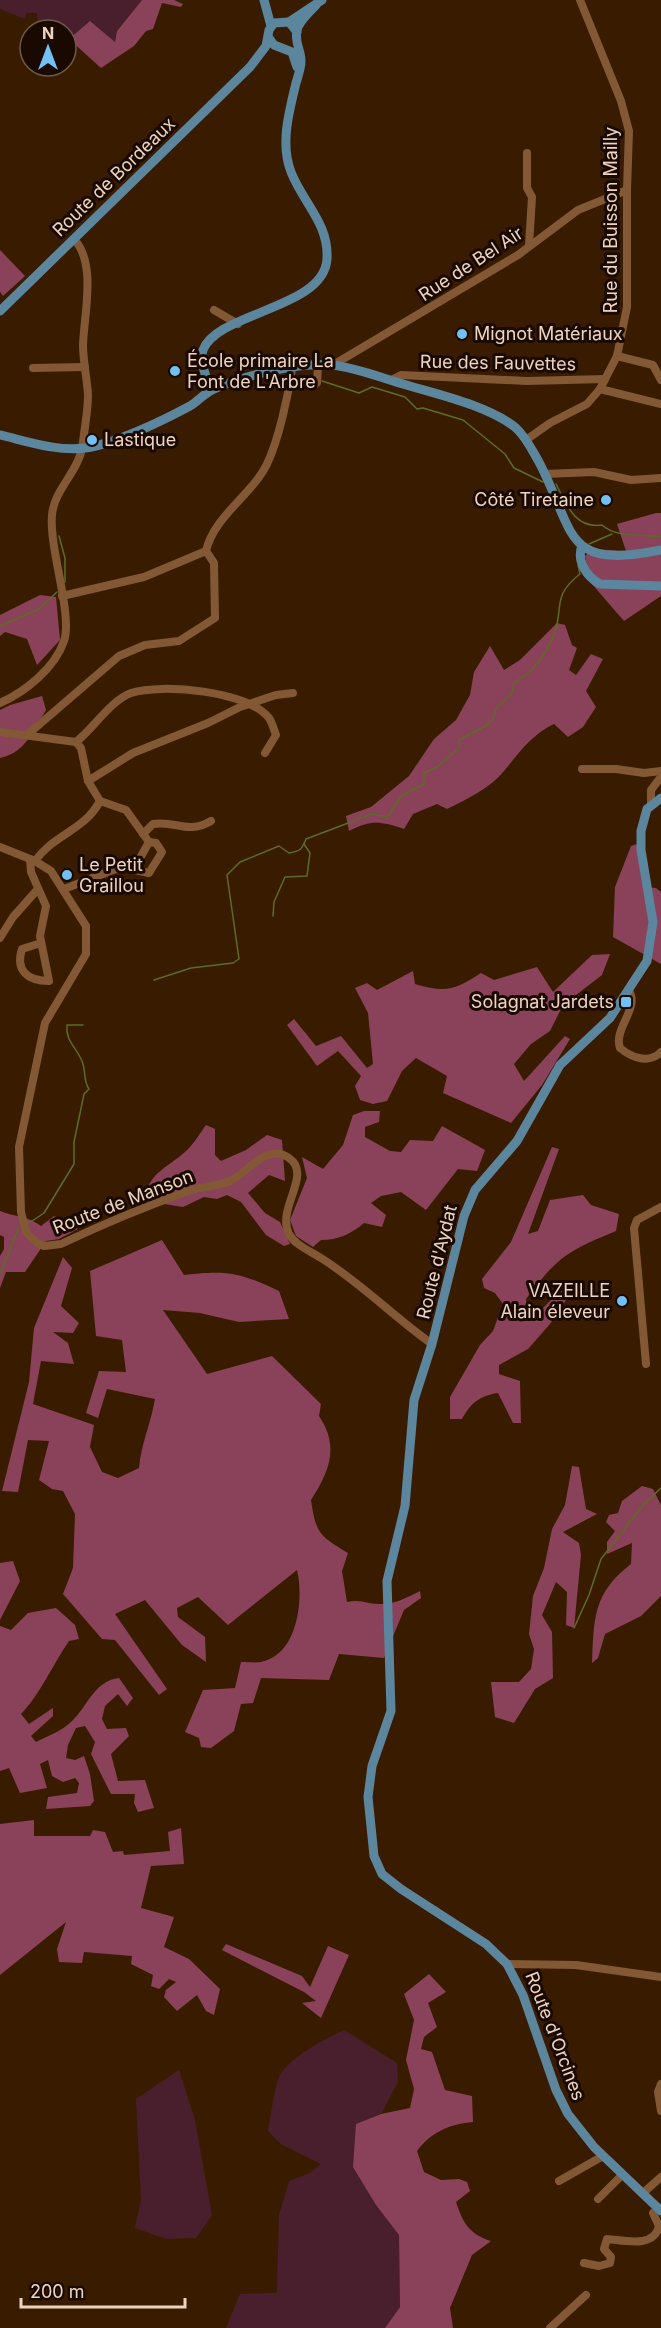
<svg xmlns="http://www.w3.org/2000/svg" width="661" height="2328" font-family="Inter,sans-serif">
<rect width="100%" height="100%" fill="#391c00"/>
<g fill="#491f2d">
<polygon points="0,0 142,0 117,30 115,42 90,21 69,39 66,37 66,30 38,25 37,13 26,13 25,19 0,9"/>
<path d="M 344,2030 L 397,2063 L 398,2082 L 381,2114 L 356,2124 L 376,2205 L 399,2235 L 400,2307 L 385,2328 L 226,2328 L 240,2294 L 277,2293 L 279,2215 L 289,2181 L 310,2173 L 321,2164 L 281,2144 L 268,2131 C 271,2115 273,2096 278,2080 C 285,2059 325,2039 344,2030 Z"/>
<polygon points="179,2070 195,2120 212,2215 196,2238 166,2239 135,2228 141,2200 136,2099"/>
</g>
<g fill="#89425a">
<polygon points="142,0 174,0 183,4 181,7 162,3 153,29 146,31 134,46 101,68 69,39 90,21 115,42 117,31"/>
<polygon points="0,250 25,276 3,296 0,292"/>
<polygon points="656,513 661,513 661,596 624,621 591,583 585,556 592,549 626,551 617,524"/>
<polygon points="40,595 56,597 60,640 37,665 27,639 5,632 0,636 0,615"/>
<path d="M 557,623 L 565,625 L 572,645 L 577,648 L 569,670 L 576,675 L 591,654 L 603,659 L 586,691 L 596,707 L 583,727 L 568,737 L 554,724 C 531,735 520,752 504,771 C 489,789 467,799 447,809 L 437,804 L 413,814 L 404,829 C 380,821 371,820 349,831 L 346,816 L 371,807 L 409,776 L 434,739 L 456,720 L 470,695 L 474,672 L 490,646 L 504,670 L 520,660 Z"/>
<path d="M 42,696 L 46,710 C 34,730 25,753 0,758 L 0,710 L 10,705 Z"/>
<polygon points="637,844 644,887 656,888 661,892 661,964 613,937 615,887 631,846"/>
<path d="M 610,954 L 602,975 L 563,1005 L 550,1031 L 531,1044 L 514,1064 L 524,1081 L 565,1036 L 570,1039 L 542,1085 L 511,1123 L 443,1093 L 447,1076 L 416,1058 L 402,1071 L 387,1101 L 373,1104 L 360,1100 L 355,1086 L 361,1076 L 338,1051 L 317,1066 L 287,1025 L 294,1019 L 316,1046 L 341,1036 L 367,1068 L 373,1064 L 368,1013 L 355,988 L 367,983 L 377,990 L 413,971 L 415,984 C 446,993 455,990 481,973 L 494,980 L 537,967 L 553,992 L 592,955 Z"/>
<path d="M 364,1111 L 380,1111 L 379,1122 L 365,1127 L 365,1137 L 390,1151 L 401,1152 L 410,1140 L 433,1141 L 442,1126 L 485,1150 L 477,1171 L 458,1169 L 426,1210 L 401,1192 L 381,1196 L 371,1203 L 386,1215 L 382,1227 L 364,1223 C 351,1234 338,1240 321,1240 L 313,1247 L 296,1236 L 290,1220 L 307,1178 L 302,1157 L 323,1169 L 343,1145 L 353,1115 Z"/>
<path d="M 206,1125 L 215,1129 L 215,1155 L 221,1161 L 246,1150 L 267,1135 L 282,1140 L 285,1181 L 269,1175 L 248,1193 L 265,1213 L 280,1222 L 290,1244 L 284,1246 L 266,1235 L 241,1202 L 227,1195 L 217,1199 L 204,1197 L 183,1207 L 145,1201 C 147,1171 171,1167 189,1148 C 195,1142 200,1133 206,1125 Z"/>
<path d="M 552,1147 L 559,1149 L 528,1234 L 538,1231 L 550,1200 L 583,1195 L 591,1205 L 619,1214 L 616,1231 C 568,1251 558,1256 526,1299 L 527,1311 L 539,1312 L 561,1290 L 570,1294 L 550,1324 L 528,1349 L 499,1365 L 499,1374 L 520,1381 L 521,1423 L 513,1423 L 498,1393 C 479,1396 471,1403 462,1419 L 450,1419 L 450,1397 L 480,1345 L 493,1331 L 503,1304 L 495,1293 L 484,1288 L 482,1279 L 511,1242 Z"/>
<path d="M 0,1211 C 15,1217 28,1216 41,1226 L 54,1216 L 78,1229 L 59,1239 L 46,1241 L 25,1272 L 6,1272 L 0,1288 L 0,1256 L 4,1249 L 4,1237 L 0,1235 Z"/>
<path d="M 162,1240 L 184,1275 C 227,1270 239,1272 279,1291 L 289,1319 L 239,1322 L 200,1313 L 163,1310 L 207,1374 L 272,1356 L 321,1404 L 319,1416 C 340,1447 329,1472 311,1500 C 316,1534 320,1536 348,1553 L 342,1571 L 347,1602 C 363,1599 365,1604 379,1604 C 394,1605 408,1597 420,1591 L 421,1598 L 404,1610 L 384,1658 L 339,1654 L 329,1680 L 261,1678 L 253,1703 L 241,1704 L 234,1731 L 211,1748 L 201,1747 L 199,1738 L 185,1732 L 203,1690 L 235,1688 L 241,1662 C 247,1662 255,1663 261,1662 C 298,1655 304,1599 297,1570 L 228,1625 L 198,1597 L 177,1608 L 178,1617 L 205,1637 L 206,1662 L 182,1645 L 145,1600 L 115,1614 L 167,1689 L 159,1695 L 115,1640 L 102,1639 L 63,1594 L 73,1568 L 75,1514 L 63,1491 L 52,1489 L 39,1480 L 49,1441 L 28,1440 L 18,1492 L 2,1491 L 29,1382 L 34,1328 L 63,1257 L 72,1268 L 61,1306 L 79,1323 L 73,1333 L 53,1332 L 68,1343 L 74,1364 L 41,1361 L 33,1404 L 94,1425 L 90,1447 L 102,1472 L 118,1478 L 139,1468 C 141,1444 151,1423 155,1399 L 107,1389 L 98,1418 L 86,1413 L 99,1371 L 126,1372 L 122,1340 L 96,1336 L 90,1271 Z"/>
<polygon points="572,1466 579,1467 586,1509 597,1514 563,1532 579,1543 581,1555 574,1628 566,1625 567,1592 556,1582 542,1615 552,1632 553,1678 535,1689 514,1723 495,1717 491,1682 519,1682 531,1669 534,1649 529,1634 533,1596 544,1568 552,1529 565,1505"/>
<path d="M 642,1486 L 653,1489 L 661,1505 L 661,1596 L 641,1616 L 605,1634 L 598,1658 L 592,1663 C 594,1618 593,1593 631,1564 L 632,1543 L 607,1554 L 607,1542 L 615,1531 L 606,1522 L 609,1515 L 618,1513 L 622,1501 Z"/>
<polygon points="13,1561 20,1581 0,1620 0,1563"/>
<path d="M 56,1608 L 75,1625 L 79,1639 L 69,1641 C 53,1664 40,1695 21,1714 L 29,1724 L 53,1708 L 53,1716 L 31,1736 L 36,1742 C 48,1736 62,1731 72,1721 C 88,1706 94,1681 119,1678 L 133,1698 L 127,1706 L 118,1694 L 105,1706 L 102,1719 L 107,1729 L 126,1728 L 129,1736 L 111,1754 L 118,1781 L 145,1780 L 154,1808 L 138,1812 L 134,1803 L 135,1794 L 111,1794 L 91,1754 L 95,1742 L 85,1726 L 76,1728 L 68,1745 L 66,1758 L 75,1760 L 84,1756 L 90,1774 L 94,1801 L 90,1806 L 46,1809 L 48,1797 L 77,1793 L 79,1783 L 75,1778 L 63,1782 L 52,1776 L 48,1760 L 40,1764 L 47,1788 L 20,1793 L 9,1768 L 0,1771 L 0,1626 L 11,1630 L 28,1613 Z"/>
<polygon points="34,1820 34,1836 90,1836 93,1830 105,1832 113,1852 123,1851 124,1855 170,1851 168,1832 181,1828 184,1864 151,1866 141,1908 174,1917 164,1947 189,1959 220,1989 214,2015 206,2011 197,1995 177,2011 164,1997 166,1990 176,1982 169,1979 159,1989 151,1986 153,1975 131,1964 132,1956 84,1952 82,1963 59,1962 57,1949 66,1922 0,1975 0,1824"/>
<polygon points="226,1944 302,1976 310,1987 328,1946 349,1955 321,2018 302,2003 316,2001 304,1992 222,1950"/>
<path d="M 429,1974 L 446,1992 L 428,2003 L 437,2027 L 424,2037 L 421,2049 L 432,2052 L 445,2090 L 472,2096 L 473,2122 C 450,2124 431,2132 417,2151 L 424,2172 L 441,2180 L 459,2179 L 467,2182 L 470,2191 L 456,2202 C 463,2223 469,2234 491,2241 L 472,2255 L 450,2308 L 453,2328 L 385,2328 L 400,2307 L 399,2235 L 376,2205 L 353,2167 L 356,2124 L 381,2114 L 410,2108 L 414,2089 L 406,2060 L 414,2020 L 404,1994 Z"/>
</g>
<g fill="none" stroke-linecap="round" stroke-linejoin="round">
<g stroke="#5d6c22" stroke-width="1.5">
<polyline points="322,381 359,393 372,387 405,397 417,409 423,408 463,420 505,454 514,468 543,482"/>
<path d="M 556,484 C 566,503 574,529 602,525 C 616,538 642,534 661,537"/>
<polyline points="59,536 65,558 65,582"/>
<polyline points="589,544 612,534"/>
<polyline points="0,626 39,609 57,592"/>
<polyline points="273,916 274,902 285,877 307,876 310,853 304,844"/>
<path d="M 154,980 L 191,968 L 233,963 L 239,959 L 227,875 L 240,862 L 279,846 L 289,853 C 301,851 302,849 306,839 L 372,814 L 388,817 L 401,796 L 424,784 L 424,773 L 437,767 L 460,747 L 459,740 L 487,725 L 493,719 L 496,709 L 512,693 L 514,682 C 531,676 547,652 553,637 C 565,610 550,597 580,574 L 578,565"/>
<path d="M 29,1223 L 44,1213 L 74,1164 L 74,1142 L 84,1094 L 89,1089 C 83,1081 86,1070 82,1061 C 76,1047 65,1040 67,1025 L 83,1025"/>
<polyline points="0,1274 19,1227"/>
<polyline points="574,1628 589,1595 601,1559 644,1504 661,1488"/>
</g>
<g stroke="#835834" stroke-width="8">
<polyline points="527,153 527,188 532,197 529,245"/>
<polyline points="214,310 238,324"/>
<polyline points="617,356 653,365 661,380"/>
<polyline points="333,365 518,255 578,210 627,190"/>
<polyline points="33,368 85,367"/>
<polyline points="391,380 401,375 527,381 605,379"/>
<polyline points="290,382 314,385 317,383 318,366"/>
<polyline points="600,389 661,404"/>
<polyline points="526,440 550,423 587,404 600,389 617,356 627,307 627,190 629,131 621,101 580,0"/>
<polyline points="545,474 594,472 631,480 661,478"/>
<path d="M 62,596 L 144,577 L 206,551 C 214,516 252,495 267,464 C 279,439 288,396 292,369"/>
<path d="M 0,703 C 25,692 55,668 64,641 C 73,615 49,549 52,515 C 54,490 77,473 82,449 C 84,432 88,411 88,395 C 87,378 83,361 83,345 C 84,314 97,264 74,239"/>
<polyline points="0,732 76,742 81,748 88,781 100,801"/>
<polyline points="27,735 119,656 145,645 179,641 215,618 214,563 206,551"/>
<path d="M 76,742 C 94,728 110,701 131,693 C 162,683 248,691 269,718 C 272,722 274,730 276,735 L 265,753"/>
<polyline points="582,769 616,769 644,773 661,771"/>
<polyline points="88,781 133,753 208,723 240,707 276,695 293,693"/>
<polyline points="651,804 651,790 661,777"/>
<path d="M 143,834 L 153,824 C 176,820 187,835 211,821"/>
<path d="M 0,847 L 35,861 L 51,871 L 86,926 L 86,954 L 45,1023 L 19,1147 L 21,1212 L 26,1232 L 37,1243 L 44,1246 L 61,1244 C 101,1225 144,1207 186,1192 C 200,1186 217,1187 230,1181 C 248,1173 266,1142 289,1158 C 313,1175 276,1208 289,1234 C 295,1245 310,1251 321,1258 C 361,1283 394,1317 432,1344"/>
<path d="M 30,859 L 31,872 L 46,906 L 40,936 L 49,981 C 28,981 15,971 22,949 L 41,943"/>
<path d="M 35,861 C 54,834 84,831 100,801 L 126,810 L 149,842 L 134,869"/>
<polyline points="64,889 121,867 149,873 162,852 156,843 149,842"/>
<polyline points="0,938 13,917 38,889"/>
<path d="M 629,991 C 640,1008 613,1029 620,1048 C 632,1058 649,1064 661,1052"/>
<polyline points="646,1364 634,1228 637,1220 661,1207"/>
<polyline points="507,1964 576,1965 661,1977"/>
<polyline points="661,2084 658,2092 661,2111"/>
<polyline points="559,2181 603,2156"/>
<polyline points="643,2193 661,2177"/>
<polyline points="598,2199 622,2175"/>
<path d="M 584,2263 L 599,2266 L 610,2263 L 611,2257 L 604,2249 L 607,2239 C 623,2240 654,2249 659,2226 L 653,2213 L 658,2207"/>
<polyline points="550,2328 586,2295"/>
</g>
<g stroke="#5b869e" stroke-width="9">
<polyline points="264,0 271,26"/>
<polyline points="289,22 322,0"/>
<polyline points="269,38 274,45 292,52 297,67"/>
<polyline points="0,311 250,67 266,46 269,30 274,23 289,22 297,32"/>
<path d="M 211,390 C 207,379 199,362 203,350 C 217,312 324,309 327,259 C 329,223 303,203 291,172 C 280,144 289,112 296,83 C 298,76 301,68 301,61 C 301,49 294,43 297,30 C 299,21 310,12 316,5"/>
<path d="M 0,435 C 26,441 58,452 85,448 C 115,444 164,420 190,406 C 198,401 205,393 212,390 C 242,376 299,362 332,365 C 352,367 374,375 393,381 C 430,393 487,404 516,428 C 526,437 532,450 539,462 C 576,533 562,570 661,550"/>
<path d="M 582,546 C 576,561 587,577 600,584 L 661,586"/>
<polyline points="661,798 647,809 641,831 641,850 653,922 647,961 610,1018 560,1065 517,1141 475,1190 464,1216 432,1344 414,1400 405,1506 387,1581 391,1711 372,1766 368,1797 374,1856 382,1874 401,1889 486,1944 507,1964 523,1995 556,2090 568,2114 594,2147 661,2211"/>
</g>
</g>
<g fill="#73c0f6" stroke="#190900" stroke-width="2">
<circle cx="462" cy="334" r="6"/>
<circle cx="175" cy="371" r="6"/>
<circle cx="92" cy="440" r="6"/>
<circle cx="606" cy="500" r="6"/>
<circle cx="67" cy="875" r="6"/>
<rect x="620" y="996" width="12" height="12" rx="3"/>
<circle cx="622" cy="1301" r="6"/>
</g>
<g text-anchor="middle" stroke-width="6" stroke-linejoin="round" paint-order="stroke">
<g font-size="18" fill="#edd4c1" stroke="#190900">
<text transform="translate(114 177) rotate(-44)" y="6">Route de Bordeaux</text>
<text transform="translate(611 220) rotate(-90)" y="6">Rue du Buisson Mailly</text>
<text transform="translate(471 264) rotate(-33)" y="6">Rue de Bel Air</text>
<text transform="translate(498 363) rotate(1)" y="6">Rue des Fauvettes</text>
<text transform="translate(123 1202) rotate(-21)" y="6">Route de Manson</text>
<text transform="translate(437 1262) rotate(-76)" y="6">Route d'Aydat</text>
<text transform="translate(555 2036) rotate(69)" y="6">Route d'Orcines</text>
</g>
<g font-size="18" fill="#edd4c1" stroke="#190900" text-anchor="start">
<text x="474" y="340">Mignot Matériaux</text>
<text x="187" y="367">École primaire La<tspan x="187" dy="21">Font de L'Arbre</tspan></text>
<text x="104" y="446">Lastique</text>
<text x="594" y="506" text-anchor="end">Côté Tiretaine</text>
<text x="79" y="871">Le Petit<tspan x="79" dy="21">Graillou</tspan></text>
<text x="614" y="1008" text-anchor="end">Solagnat Jardets</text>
<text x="610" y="1297" text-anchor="end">VAZEILLE<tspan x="610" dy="21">Alain éleveur</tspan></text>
</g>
</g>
<g transform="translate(48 48)"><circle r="28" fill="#190900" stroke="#6e5a4d" stroke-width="1.5"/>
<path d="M0-4.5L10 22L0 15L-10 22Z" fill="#73c0f6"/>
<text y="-9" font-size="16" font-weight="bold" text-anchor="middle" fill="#edd4c1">N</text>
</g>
<path d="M21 2298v9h164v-9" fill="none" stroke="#edd4c1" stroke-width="3"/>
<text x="30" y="2298" font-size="18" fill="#edd4c1" stroke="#190900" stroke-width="4.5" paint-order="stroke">200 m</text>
</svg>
